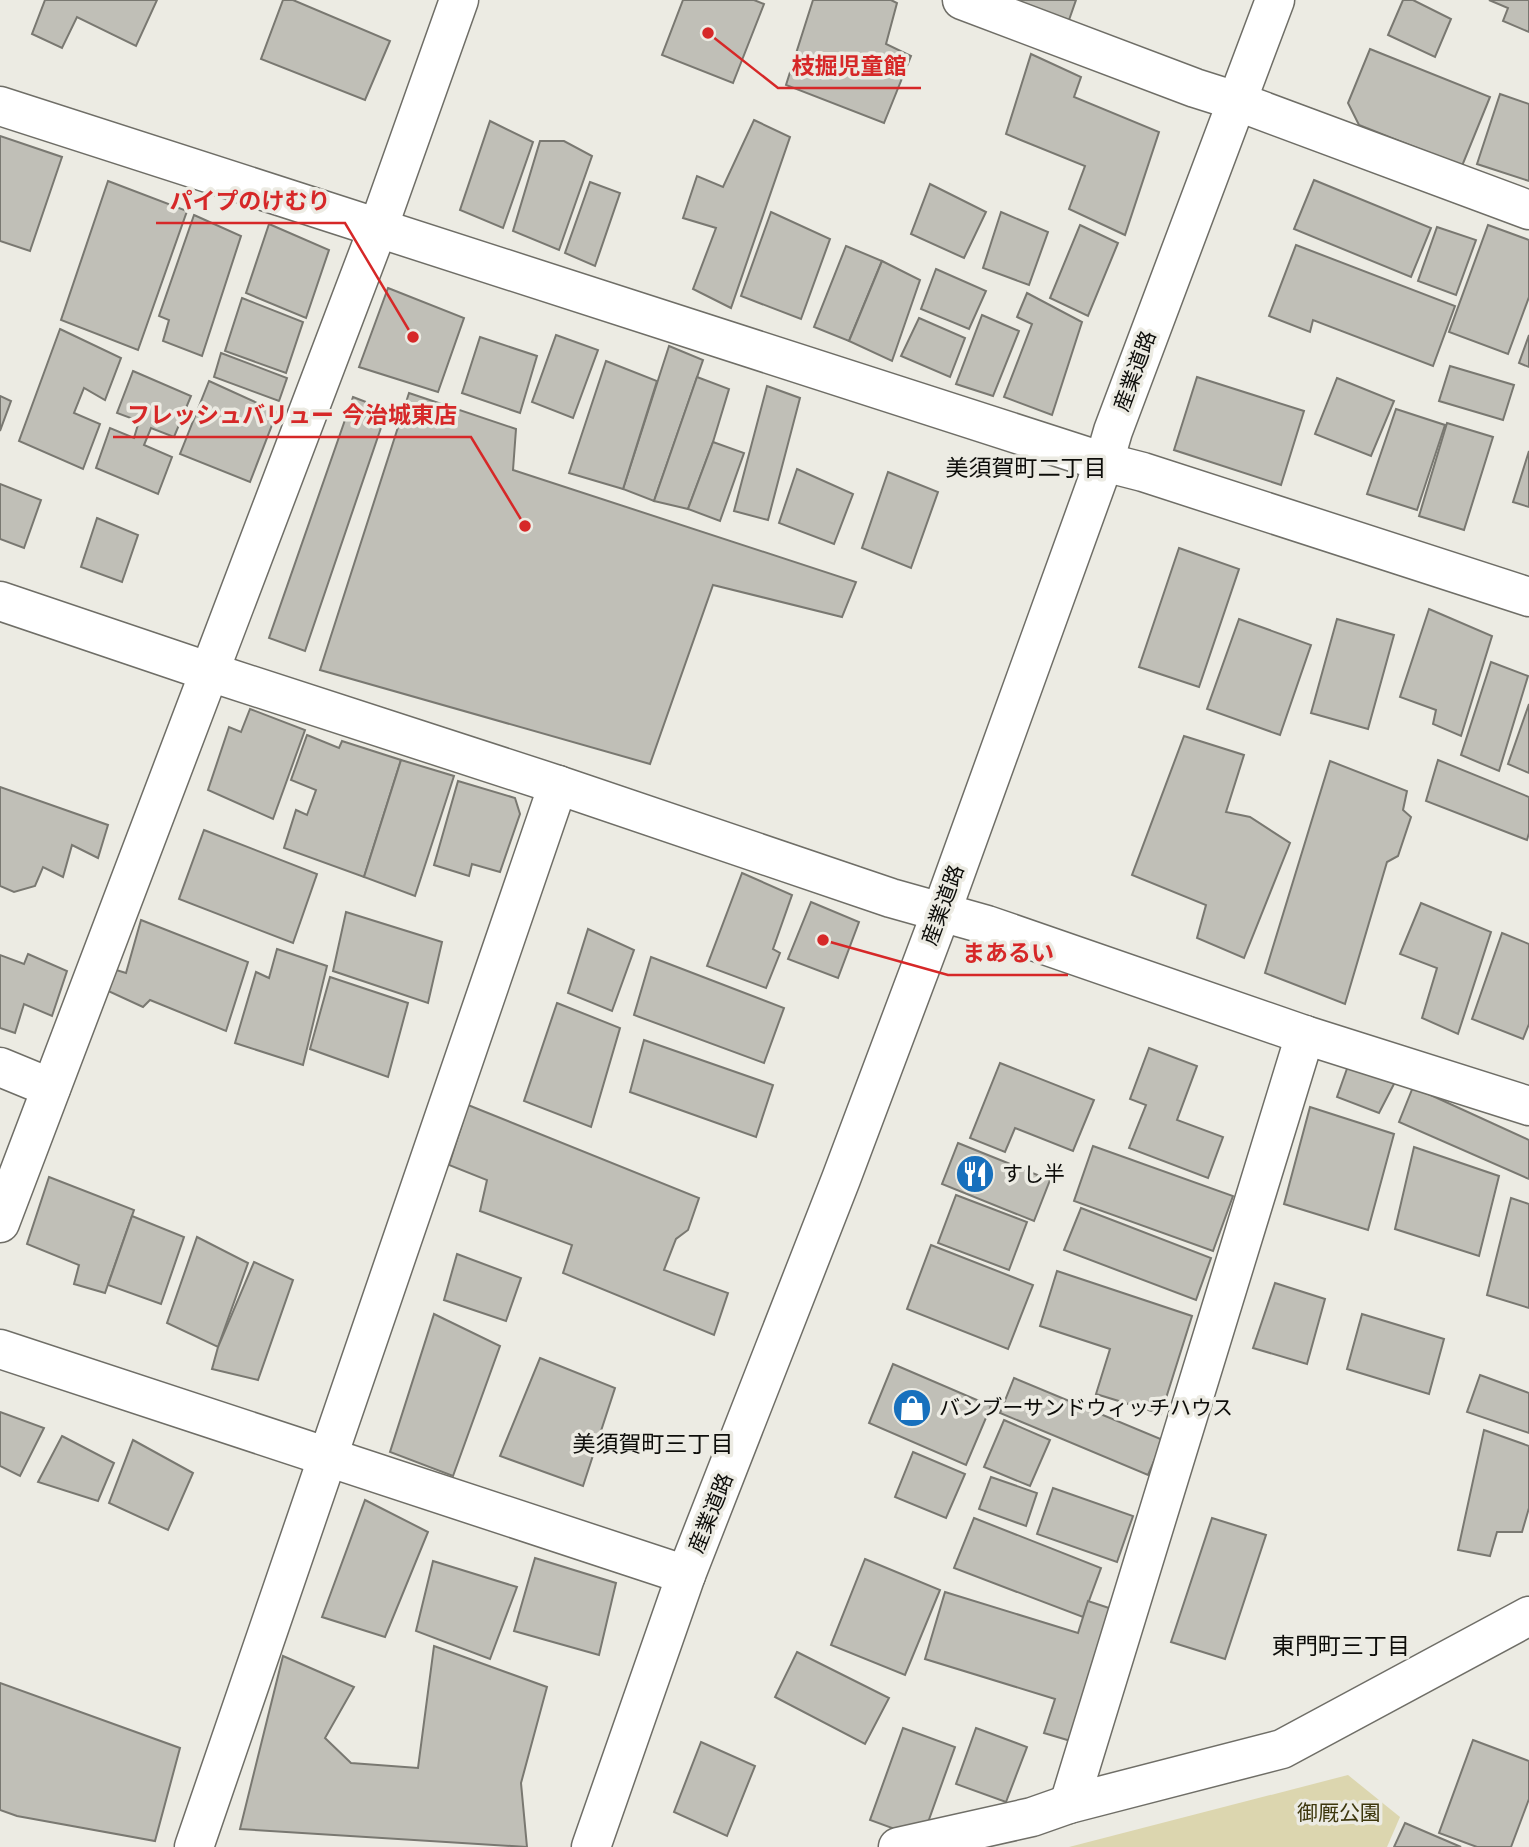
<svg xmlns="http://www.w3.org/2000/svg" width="1529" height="1847" font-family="'DejaVu Sans','Noto Sans JP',sans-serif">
<rect width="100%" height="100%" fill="#ecebe3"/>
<polygon fill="#dcd6af" points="1348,1775 1400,1817 1387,1847 1069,1847"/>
<g fill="#c0bfb7" stroke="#797871" stroke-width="2">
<polygon points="45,0 157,0 136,46 77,17 62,48 32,34"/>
<polygon points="283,0 293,0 390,41 365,100 261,59"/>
<polygon points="683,0 754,0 764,4 733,83 662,55"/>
<polygon points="813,0 891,0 897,3 886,44 911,56 884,123 786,85"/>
<polygon points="1021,0 1076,0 1069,20 1020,3"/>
<polygon points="1403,0 1413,0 1451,19 1435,57 1388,35"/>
<polygon points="1489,0 1529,0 1529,32 1503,21 1508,8"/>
<polygon points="1370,49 1490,97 1462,166 1359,125 1348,103"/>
<polygon points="1031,54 1081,77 1074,97 1159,132 1125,235 1069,209 1085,166 1006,134"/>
<polygon points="1500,94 1529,104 1529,181 1477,164"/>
<polygon points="754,120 790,137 731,308 693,289 716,228 683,218 697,176 723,187"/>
<polygon points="490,121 533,142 503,228 460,210"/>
<polygon points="0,136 62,157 30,251 0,241"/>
<polygon points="540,141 564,141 592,156 559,250 513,231"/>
<polygon points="1314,180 1431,228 1411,277 1294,229"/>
<polygon points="108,181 187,211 138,350 61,320"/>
<polygon points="590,182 620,193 595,266 565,253"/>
<polygon points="930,184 986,212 964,258 911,234"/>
<polygon points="771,212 830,239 801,319 741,296"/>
<polygon points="1001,212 1048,232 1029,285 983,268"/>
<polygon points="194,215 241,236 202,356 163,341 169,320 159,316"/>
<polygon points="269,224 329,250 306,318 246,293"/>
<polygon points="1080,225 1118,243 1088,316 1050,298"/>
<polygon points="1488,225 1529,240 1529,297 1508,354 1449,332"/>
<polygon points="1437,227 1476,240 1456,295 1418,281"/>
<polygon points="1296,245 1455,306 1433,366 1313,320 1310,332 1269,316"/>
<polygon points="846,246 882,261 849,341 814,327"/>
<polygon points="882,261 920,280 892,361 849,341"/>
<polygon points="936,269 986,291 969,329 921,309"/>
<polygon points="388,288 464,318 438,392 359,367"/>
<polygon points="1027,293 1082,322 1052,415 1004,397 1032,324 1017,317"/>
<polygon points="242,298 303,322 286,373 225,351"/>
<polygon points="982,315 1019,331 993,396 956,384"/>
<polygon points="919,318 965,338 950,377 901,356"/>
<polygon points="60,329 121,358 105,400 84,388 74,413 100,424 83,469 19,441"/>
<polygon points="556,335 598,350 573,418 532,402"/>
<polygon points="1529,335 1529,367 1519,363"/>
<polygon points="480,337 537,356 520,413 462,393"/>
<polygon points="669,346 703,360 654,501 623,489"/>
<polygon points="221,353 287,378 279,401 214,377"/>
<polygon points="606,361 657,381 623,489 569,473"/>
<polygon points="1450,366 1514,385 1503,420 1439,401"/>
<polygon points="133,371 191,396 174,437 151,428 144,445 172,457 158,494 96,468 110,428 134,438 139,421 117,413"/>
<polygon points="697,377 729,389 713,442 688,509 654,501"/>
<polygon points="1197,377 1304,411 1281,485 1174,450"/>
<polygon points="1337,378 1394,401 1371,456 1315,434"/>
<polygon points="209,381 277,412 250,482 180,454"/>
<polygon points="767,386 800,398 768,520 734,511"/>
<polygon points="409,393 516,429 513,470 856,582 842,617 713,585 650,764 320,670"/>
<polygon points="0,396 11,401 0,431"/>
<polygon points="353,397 387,410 305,651 269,638"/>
<polygon points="1396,409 1445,425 1417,510 1367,494"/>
<polygon points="1447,423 1493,437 1464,530 1419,516"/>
<polygon points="713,442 744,453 720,521 688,509"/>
<polygon points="1529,451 1529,507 1513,502"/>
<polygon points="797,469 853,494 834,544 779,523"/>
<polygon points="888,472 938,492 911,568 862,548"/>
<polygon points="0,484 41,500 24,548 0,539"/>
<polygon points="97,518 138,535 122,582 81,567"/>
<polygon points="1179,548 1239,569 1199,687 1139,667"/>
<polygon points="1429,609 1492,636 1461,736 1433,724 1436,710 1400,697"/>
<polygon points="1239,619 1311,645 1280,735 1207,709"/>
<polygon points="1337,619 1394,635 1368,729 1311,713"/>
<polygon points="1491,662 1528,676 1499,771 1461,755"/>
<polygon points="1529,704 1529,773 1508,764"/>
<polygon points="250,709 305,730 273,819 208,790 229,727 241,732"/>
<polygon points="307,735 339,748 342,741 401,760 364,877 284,848 296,810 307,815 316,790 291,780"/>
<polygon points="1184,736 1244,755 1226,812 1250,817 1290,843 1244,958 1197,938 1206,905 1132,875"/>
<polygon points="401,760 454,776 415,896 364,877"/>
<polygon points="1438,760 1529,797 1529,833 1527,840 1426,801"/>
<polygon points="1330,761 1407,791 1403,810 1411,817 1398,856 1387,862 1345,1004 1265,973"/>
<polygon points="458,781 515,798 520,814 500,872 472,864 469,876 434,865"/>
<polygon points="0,787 108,825 98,858 72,845 63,877 43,867 35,886 14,892 0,886"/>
<polygon points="204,830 317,874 293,943 179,899"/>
<polygon points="742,873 792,895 773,949 780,953 766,988 707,966"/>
<polygon points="811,902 859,922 838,978 788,959"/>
<polygon points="1421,903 1491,932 1458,1034 1422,1018 1437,968 1400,954"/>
<polygon points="346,912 442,942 428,1003 333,971"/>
<polygon points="141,920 248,962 226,1031 150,1000 143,1007 106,990 113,969 126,973"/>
<polygon points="588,929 634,950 612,1011 568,993"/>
<polygon points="1502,933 1529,944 1529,1024 1523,1039 1472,1019"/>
<polygon points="277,949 327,966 303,1065 235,1043 256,972 269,978"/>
<polygon points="28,954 67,971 52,1016 24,1004 15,1033 0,1028 0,955 24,964"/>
<polygon points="651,957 784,1008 764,1063 634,1015"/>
<polygon points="330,977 408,1003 388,1077 310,1049"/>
<polygon points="557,1003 620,1028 591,1127 524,1101"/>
<polygon points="644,1040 773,1085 756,1137 630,1092"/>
<polygon points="1149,1048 1197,1066 1177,1120 1223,1137 1208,1178 1129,1148 1146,1105 1130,1099"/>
<polygon points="1000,1063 1094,1100 1073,1151 1015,1128 1005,1152 970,1138"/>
<polygon points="1349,1063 1396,1080 1379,1113 1337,1097"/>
<polygon points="1413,1087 1529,1140 1529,1179 1399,1122"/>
<polygon points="468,1105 699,1198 688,1230 676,1239 664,1270 728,1293 714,1335 563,1273 572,1245 480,1211 487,1180 449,1165"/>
<polygon points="1310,1107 1394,1134 1368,1230 1284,1204"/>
<polygon points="958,1143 1050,1180 1034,1221 942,1184"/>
<polygon points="1093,1146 1233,1196 1213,1251 1074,1201"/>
<polygon points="1414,1147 1499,1176 1479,1256 1395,1229"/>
<polygon points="49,1177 134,1210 105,1293 74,1284 79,1265 27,1244"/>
<polygon points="956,1195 1027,1222 1009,1270 938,1243"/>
<polygon points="1511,1198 1529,1204 1529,1308 1487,1295"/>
<polygon points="1081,1208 1211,1258 1196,1300 1064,1250"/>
<polygon points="132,1216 184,1237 161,1304 108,1285"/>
<polygon points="197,1237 248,1263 218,1347 167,1323"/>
<polygon points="931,1245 1033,1285 1008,1349 907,1309"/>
<polygon points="457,1254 521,1278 506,1321 444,1300"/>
<polygon points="254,1262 293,1280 258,1380 212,1369 218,1347"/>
<polygon points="1057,1271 1192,1316 1161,1414 1096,1394 1110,1349 1040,1326"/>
<polygon points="1275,1283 1325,1299 1307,1364 1253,1348"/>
<polygon points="434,1314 500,1346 453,1476 390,1452"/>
<polygon points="1362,1314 1444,1339 1429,1394 1347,1369"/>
<polygon points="540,1358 615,1388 583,1486 500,1456"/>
<polygon points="893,1364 991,1406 966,1465 869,1423"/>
<polygon points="1480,1375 1529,1393 1529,1433 1467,1412"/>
<polygon points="1014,1378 1163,1440 1148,1475 1000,1413"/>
<polygon points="0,1412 44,1428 20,1476 0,1466"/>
<polygon points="1004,1420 1050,1440 1030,1486 984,1467"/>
<polygon points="1484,1430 1529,1446 1529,1508 1522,1532 1497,1532 1490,1556 1458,1550"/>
<polygon points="62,1436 114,1463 98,1501 38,1482"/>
<polygon points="133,1440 193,1473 168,1530 109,1503"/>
<polygon points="913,1452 965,1474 946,1518 895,1497"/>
<polygon points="991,1477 1037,1493 1026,1526 979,1509"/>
<polygon points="1053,1488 1133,1516 1117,1562 1037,1534"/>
<polygon points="365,1500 428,1532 385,1637 322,1617"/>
<polygon points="974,1518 1101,1568 1083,1617 954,1568"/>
<polygon points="1212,1518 1266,1535 1225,1659 1171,1642"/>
<polygon points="535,1558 616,1583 599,1655 514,1631"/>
<polygon points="865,1559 940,1590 905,1675 831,1645"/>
<polygon points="433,1561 517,1587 490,1659 416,1631"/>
<polygon points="945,1592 1078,1633 1088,1601 1124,1613 1084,1745 1044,1733 1055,1699 925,1659"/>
<polygon points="434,1646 547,1687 521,1783 527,1847 240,1829 283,1656 354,1687 325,1738 351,1763 418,1768"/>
<polygon points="797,1652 889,1698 865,1744 775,1697"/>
<polygon points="0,1683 180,1748 155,1841 17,1816 0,1810"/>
<polygon points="903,1728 955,1747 922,1839 870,1820"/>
<polygon points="976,1728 1027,1747 1006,1802 956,1784"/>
<polygon points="1473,1740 1529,1761 1529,1799 1511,1847 1477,1847 1439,1833"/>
<polygon points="701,1742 755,1766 727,1836 674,1812"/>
<polygon points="1405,1823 1461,1847 1394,1847"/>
</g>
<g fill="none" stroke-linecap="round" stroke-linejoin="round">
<g stroke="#6f6e67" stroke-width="41">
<g id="minor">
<polyline points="962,0 1195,88 1236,101 1529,210"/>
<polyline points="0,106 1104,462 1143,472 1529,597"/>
<polyline points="0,601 210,672 558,785 891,898 987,925 1305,1035 1529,1106"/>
<polyline points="0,1067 51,1088"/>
<polyline points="0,1223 378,228 459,0"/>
<polyline points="0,1349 686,1575"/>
<polyline points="1069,1804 1305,1035"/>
<polyline points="194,1847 558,785"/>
<polyline points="591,1847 686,1575 841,1179 941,913 1104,462 1113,431 1275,0"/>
<polyline points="898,1847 1032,1817 1069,1804 1282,1749 1529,1616"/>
</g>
</g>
<use href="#minor" stroke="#fff" stroke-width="38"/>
</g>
<defs>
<g id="restaurant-disc" transform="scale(2.0125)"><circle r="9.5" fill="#1770bd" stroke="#ecebe3"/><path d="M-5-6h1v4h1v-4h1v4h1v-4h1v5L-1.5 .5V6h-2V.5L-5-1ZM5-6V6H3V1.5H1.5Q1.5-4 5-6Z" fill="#fff"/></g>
<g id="shop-disc" transform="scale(2.0125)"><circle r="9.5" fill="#1770bd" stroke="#ecebe3"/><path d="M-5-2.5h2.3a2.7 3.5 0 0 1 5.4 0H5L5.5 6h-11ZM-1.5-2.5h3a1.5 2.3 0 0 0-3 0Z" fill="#fff"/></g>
</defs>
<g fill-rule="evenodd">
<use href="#restaurant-disc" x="975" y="1174"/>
<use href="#shop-disc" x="912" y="1408"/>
</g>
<g text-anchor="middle" stroke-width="7" stroke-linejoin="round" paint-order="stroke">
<g font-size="21" fill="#0d0d0a" stroke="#ecebe3">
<text transform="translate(1135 371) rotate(-70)" y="7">産業道路</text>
<text transform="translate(943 905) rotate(-70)" y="7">産業道路</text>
<text transform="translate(711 1513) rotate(-68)" y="7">産業道路</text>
</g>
<g font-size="21" fill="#0d0d0a" stroke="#ecebe3" text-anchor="start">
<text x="1002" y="1181">すし半</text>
<text x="939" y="1415">バンブーサンドウィッチハウス</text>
</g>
<g font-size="21" fill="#3d370d" stroke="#ecebe3">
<text x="1339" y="1820">御厩公園</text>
</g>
<g font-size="23" fill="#0d0d0a" stroke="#ecebe3">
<text x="1026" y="476">美須賀町二丁目</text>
<text x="653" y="1452">美須賀町三丁目</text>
<text x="1341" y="1654">東門町三丁目</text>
</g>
</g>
<path fill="none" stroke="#d62828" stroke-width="2.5" d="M708 33L778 88H921M413 337L345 223H156M525 526L471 437H113M823 940L948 975H1068"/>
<g fill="#d62828" stroke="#ecebe3" stroke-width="2.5">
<circle cx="708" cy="33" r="7"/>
<circle cx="413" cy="337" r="7"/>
<circle cx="525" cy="526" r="7"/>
<circle cx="823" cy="940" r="7"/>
</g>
<g font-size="23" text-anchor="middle" font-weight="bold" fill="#d62828" stroke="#ecebe3" stroke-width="7" stroke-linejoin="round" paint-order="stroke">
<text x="849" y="74">枝掘児童館</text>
<text x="250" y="209">パイプのけむり</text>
<text x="292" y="423">フレッシュバリュー 今治城東店</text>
<text x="1008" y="961">まあるい</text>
</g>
</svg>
